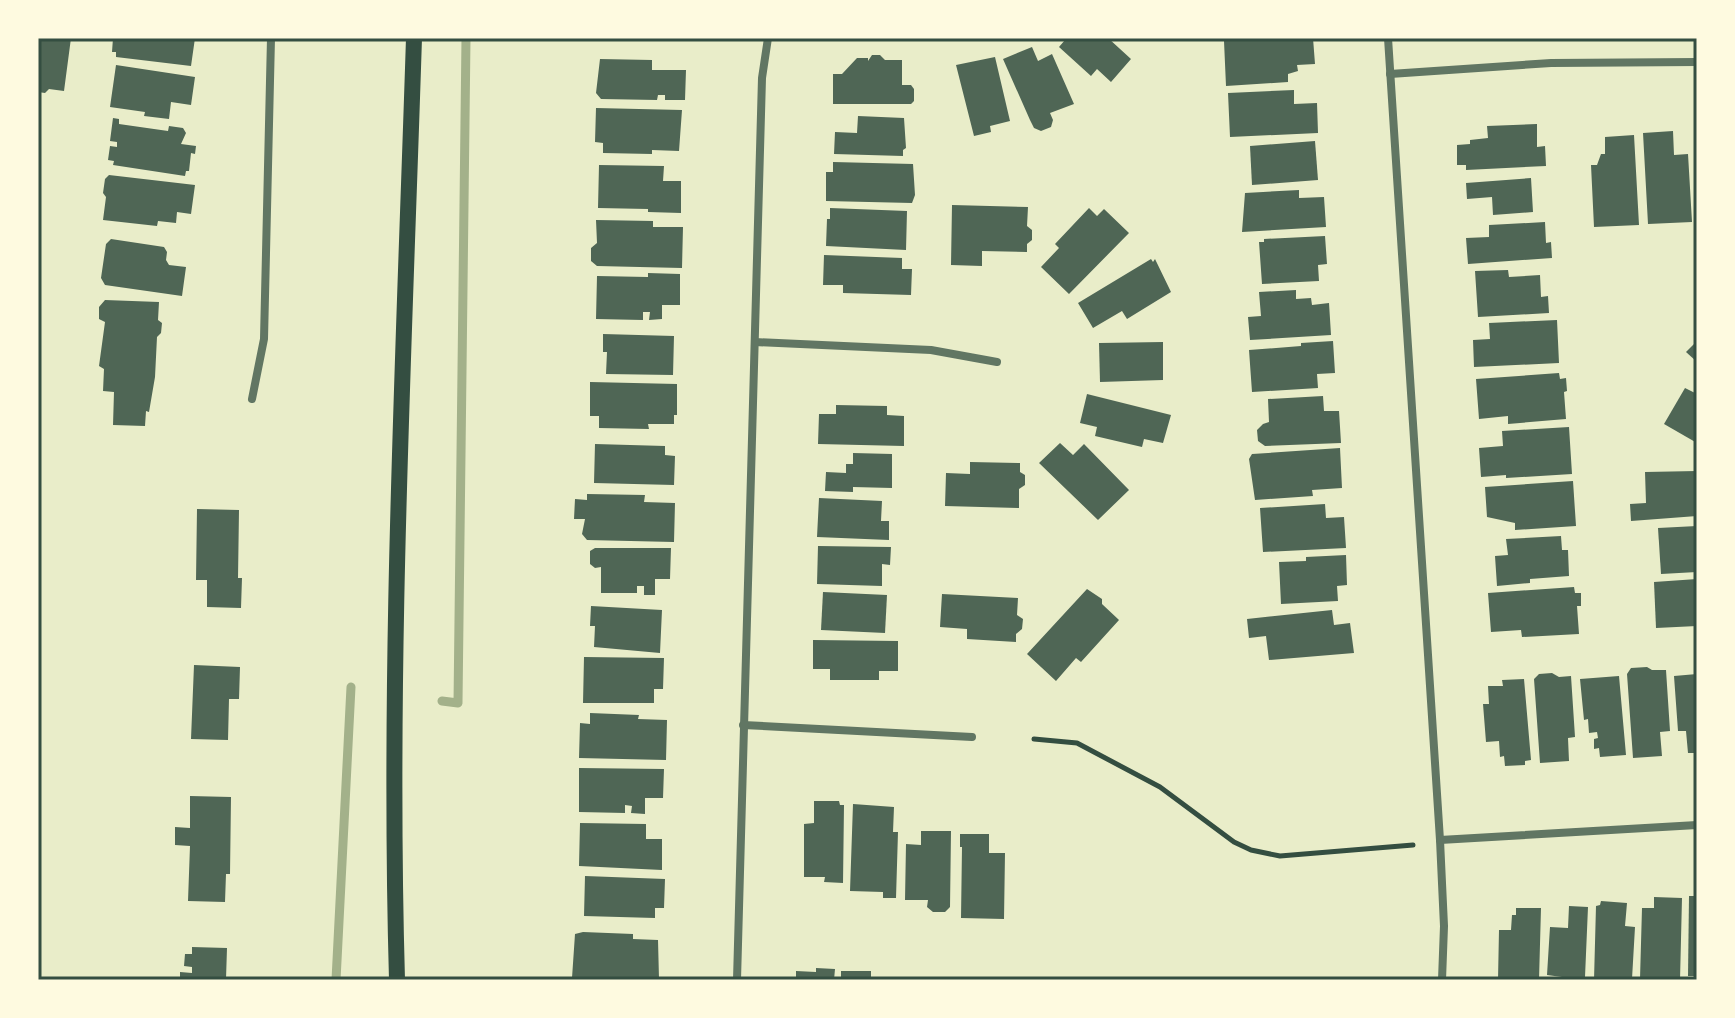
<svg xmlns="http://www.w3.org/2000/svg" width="1735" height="1018" font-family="Cabin,sans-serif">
<rect width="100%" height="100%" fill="#e9edc9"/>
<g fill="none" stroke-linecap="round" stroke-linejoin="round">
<g stroke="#a3b18a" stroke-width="9">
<polyline points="442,701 458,703 466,38"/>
<polyline points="336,980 351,687"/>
</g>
</g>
<g fill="#4f6655">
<polygon points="38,38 71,38 64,91 49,89 45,93 38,92"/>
<polygon points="113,38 195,38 191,66 116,57 116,52 112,52"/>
<polygon points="1064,38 1108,38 1131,59 1111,82 1097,69 1091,76 1059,47 1065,40"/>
<polygon points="1265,38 1313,38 1315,64 1297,65 1298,71 1288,74 1288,82 1226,86 1224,41"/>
<polygon points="1032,47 1038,61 1052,54 1074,104 1050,113 1053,120 1051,127 1041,131 1034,128 1030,120 1003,59"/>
<polygon points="872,55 880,55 885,60 902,60 902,85 911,85 914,89 914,101 911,104 833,104 833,74 842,74 857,58 868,58 868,61"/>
<polygon points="995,57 1010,121 990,126 991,132 974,136 956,65"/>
<polygon points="600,59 652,60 652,70 686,70 685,100 665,100 665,95 658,95 657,100 601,99 596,93"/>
<polygon points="116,65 195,77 191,105 171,102 169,119 144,116 145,112 110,107"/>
<polygon points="1294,90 1294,104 1317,103 1318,133 1230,137 1228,93"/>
<polygon points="596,108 682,110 679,151 652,150 652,154 603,153 603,143 595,142"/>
<polygon points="858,116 904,118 906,148 903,150 903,156 834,154 835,132 857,133"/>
<polygon points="113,118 119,119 119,124 168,131 169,126 183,128 186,133 181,144 196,146 195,154 191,153 189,171 186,171 185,176 113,165 114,161 108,160 110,146 117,147 117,142 110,141"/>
<polygon points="1537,124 1537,147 1545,146 1546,166 1466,170 1466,165 1457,165 1457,145 1470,144 1470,140 1488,138 1487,126"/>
<polygon points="1673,131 1674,155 1688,154 1692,222 1648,224 1643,133"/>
<polygon points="1634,135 1639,225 1594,227 1591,165 1597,165 1601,154 1605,154 1605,137"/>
<polygon points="1315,141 1318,180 1252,185 1250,146"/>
<polygon points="833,162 913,164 915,195 912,203 826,201 826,172 833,172"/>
<polygon points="599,165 664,166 663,181 681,181 681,213 648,212 648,209 598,208"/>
<polygon points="109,175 195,185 191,214 177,212 176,223 158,221 157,226 103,220 106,197 103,193 105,179"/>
<polygon points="1531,178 1533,212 1493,215 1492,197 1467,199 1466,183"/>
<polygon points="1299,190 1299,198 1324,197 1326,227 1242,232 1245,193"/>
<polygon points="952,205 1028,207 1027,226 1032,230 1032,240 1027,244 1027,252 982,251 982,266 951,265"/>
<polygon points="830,208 907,211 906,250 826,246 827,219 830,219"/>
<polygon points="1089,208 1097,216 1104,209 1129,233 1069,294 1041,267 1059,248 1055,244"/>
<polygon points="596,220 653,221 653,227 683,227 682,268 597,266 591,261 591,248 597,243"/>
<polygon points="1545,222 1546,243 1551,242 1552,258 1468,264 1466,238 1489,237 1489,225"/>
<polygon points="1325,236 1327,264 1318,265 1319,281 1262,284 1259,242 1264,242 1264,239"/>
<polygon points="111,239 164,247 167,252 166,260 169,265 186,267 182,296 105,285 101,278 106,244"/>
<polygon points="824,255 902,258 902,269 912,269 911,295 843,293 843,285 823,285"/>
<polygon points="1151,259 1153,262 1155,259 1171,292 1127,319 1122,311 1093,328 1078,303"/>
<polygon points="1508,270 1509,277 1540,275 1541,297 1548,296 1549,313 1478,317 1475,271"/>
<polygon points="648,273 680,274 680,305 662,305 662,319 649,320 650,312 643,312 643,320 596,319 597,276 648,277"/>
<polygon points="1296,290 1296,299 1311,298 1312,305 1329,303 1331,335 1250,340 1248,317 1261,316 1259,292"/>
<polygon points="105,300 159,302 158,320 162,323 161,333 157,337 155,377 149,412 146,411 145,426 113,425 114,392 103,391 104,369 99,366 105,322 99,319 99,307"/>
<polygon points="1557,320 1559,363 1474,367 1473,340 1490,339 1489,323"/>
<polygon points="603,334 674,336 673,375 606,374 607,352 603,352"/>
<polygon points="1333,341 1335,373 1317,374 1318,388 1252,392 1249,350 1301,346 1301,343"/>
<polygon points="1697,341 1697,362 1686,352"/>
<polygon points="1163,342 1163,380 1100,382 1099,343"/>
<polygon points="1559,373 1560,379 1566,378 1567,391 1564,392 1566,419 1508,424 1508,416 1479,419 1476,379"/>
<polygon points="590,382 677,384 677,415 674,415 674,424 648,424 649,429 599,428 599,416 590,416"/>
<polygon points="1685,388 1697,394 1697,443 1664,424"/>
<polygon points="1087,394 1171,415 1163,443 1144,439 1142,447 1095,436 1097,427 1080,423"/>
<polygon points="1323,396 1324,411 1339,411 1341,443 1265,446 1258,441 1257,430 1263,424 1269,422 1268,399"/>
<polygon points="836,405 887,406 887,415 904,416 904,446 818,444 819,414 836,414"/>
<polygon points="1569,427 1572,474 1506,478 1506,475 1481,477 1479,448 1503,446 1502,431"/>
<polygon points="1060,443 1073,455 1084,444 1129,490 1098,520 1039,463"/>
<polygon points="595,444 665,446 665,455 675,456 674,485 594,483"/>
<polygon points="1340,448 1342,488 1312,490 1313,496 1255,500 1249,459 1252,454"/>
<polygon points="853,453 892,454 892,488 853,487 853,492 825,491 826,472 846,473 846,464 853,464"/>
<polygon points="970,462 1020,463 1020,472 1025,475 1025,485 1019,489 1019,508 945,506 946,473 970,474"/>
<polygon points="1697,471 1697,516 1631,521 1630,504 1646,503 1645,472"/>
<polygon points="1573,481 1576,526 1515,530 1515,523 1487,517 1485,487"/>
<polygon points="587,494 645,495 644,502 675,503 674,542 587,540 582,534 585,519 574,519 575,499 587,500"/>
<polygon points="819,498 882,501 881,521 889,521 889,540 817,537"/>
<polygon points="1325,504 1326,518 1344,517 1346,548 1263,552 1260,508"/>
<polygon points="197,509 239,510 238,578 242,578 241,608 207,607 207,580 196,580"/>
<polygon points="1697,526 1697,572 1661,574 1658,528"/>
<polygon points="1561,536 1562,550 1568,550 1569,576 1530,579 1530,583 1497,586 1495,556 1508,555 1506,539"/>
<polygon points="818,546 891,547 890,565 882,564 882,586 817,584"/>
<polygon points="595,548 671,548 670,579 655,579 655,595 644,595 644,586 637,586 637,593 601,593 601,567 595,568 590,564 590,551"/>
<polygon points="1346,555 1347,585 1337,586 1338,601 1281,604 1279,562 1306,561 1306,557"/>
<polygon points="1697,579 1697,626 1656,628 1654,582"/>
<polygon points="1574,587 1575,593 1581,593 1581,606 1577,606 1579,634 1522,637 1521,630 1491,632 1488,593"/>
<polygon points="1087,589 1102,599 1102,604 1119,620 1081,662 1076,658 1056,681 1027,654"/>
<polygon points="823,592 887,595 885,633 821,630"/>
<polygon points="942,594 1018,598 1017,615 1023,619 1022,629 1016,634 1016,642 967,639 967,629 940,627"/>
<polygon points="591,606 662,610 660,653 594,647 595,626 590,626"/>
<polygon points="1332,610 1334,625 1350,623 1354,653 1269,660 1266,636 1249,638 1247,619"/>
<polygon points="813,640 898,641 898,671 879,671 879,680 830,680 830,669 813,669"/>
<polygon points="584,657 664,658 663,689 654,689 654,703 583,703"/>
<polygon points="194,665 240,667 239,699 229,699 228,740 191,739"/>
<polygon points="1647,667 1652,670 1666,670 1670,731 1660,732 1662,756 1633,758 1627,674 1631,668"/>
<polygon points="1552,673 1559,677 1571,676 1575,737 1568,738 1569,761 1540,763 1534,679 1539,674"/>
<polygon points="1697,674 1697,753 1688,753 1686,731 1678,731 1674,676"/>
<polygon points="1619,676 1626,755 1600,757 1599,748 1594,749 1594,739 1598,738 1597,732 1589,733 1588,719 1584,720 1580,679"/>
<polygon points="1524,679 1531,760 1525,761 1525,765 1505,766 1504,756 1500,757 1499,741 1486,742 1483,704 1489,704 1488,686 1503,686 1502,680"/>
<polygon points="590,713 639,715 638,719 667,720 666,760 579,758 580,723 590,724"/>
<polygon points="579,768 664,769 663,798 645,798 645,814 631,813 632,806 625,805 625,813 579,812"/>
<polygon points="190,796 231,797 230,874 226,874 225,902 188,901 190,846 175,845 175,827 190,828"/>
<polygon points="814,801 839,801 840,805 844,805 843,883 824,882 825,877 804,877 804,824 814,823"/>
<polygon points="853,804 894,807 893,832 898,832 896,898 883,898 883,892 850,891"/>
<polygon points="580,823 646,824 646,839 662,839 662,870 579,866"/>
<polygon points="921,831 951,831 950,907 945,912 933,912 927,907 928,900 905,900 906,844 921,845"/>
<polygon points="960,834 989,834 989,853 1005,853 1004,919 961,918 962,847 960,847"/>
<polygon points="585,876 665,879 664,908 655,908 655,918 584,916"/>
<polygon points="1689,896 1697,896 1697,976 1688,976"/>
<polygon points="1654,897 1682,898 1680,980 1640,979 1642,908 1654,908"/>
<polygon points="1601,901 1627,903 1625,926 1635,927 1632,979 1594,980 1596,906 1600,905"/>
<polygon points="1569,906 1588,907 1585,977 1577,979 1547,975 1550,927 1568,928"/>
<polygon points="1516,908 1541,908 1539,980 1498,980 1499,930 1511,930 1512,915 1516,915"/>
<polygon points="583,932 633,934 633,939 658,940 659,979 572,978 575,934"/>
<polygon points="192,947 227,948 226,979 180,980 180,972 192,973 192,967 184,966 185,954 192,954"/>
<polygon points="816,968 835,969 834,980 796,980 796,971 816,972"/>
<rect x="841" y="971" width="30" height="9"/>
</g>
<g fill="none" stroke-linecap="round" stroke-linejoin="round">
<polyline stroke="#344e41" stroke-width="5" points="1034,739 1077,743 1160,787 1234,842 1251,850 1280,856 1413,845"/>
<g stroke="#617663" stroke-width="8">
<polyline points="1388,38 1440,840 1444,926 1442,980"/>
<polyline points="1390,74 1551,63 1697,62"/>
<polyline points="755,342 931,350 997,362"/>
<polyline points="252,399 264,339 271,38"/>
<polyline points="743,725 972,737"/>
<polyline points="1440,840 1697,825"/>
<polyline points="737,980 762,78 768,38"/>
</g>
<path stroke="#344e41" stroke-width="16" d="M 397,980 C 388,666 404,352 414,38"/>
</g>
<rect width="1735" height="1018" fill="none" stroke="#fefae0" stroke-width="80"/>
<rect x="40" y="40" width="1655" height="938" fill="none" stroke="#344e41" stroke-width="3"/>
</svg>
